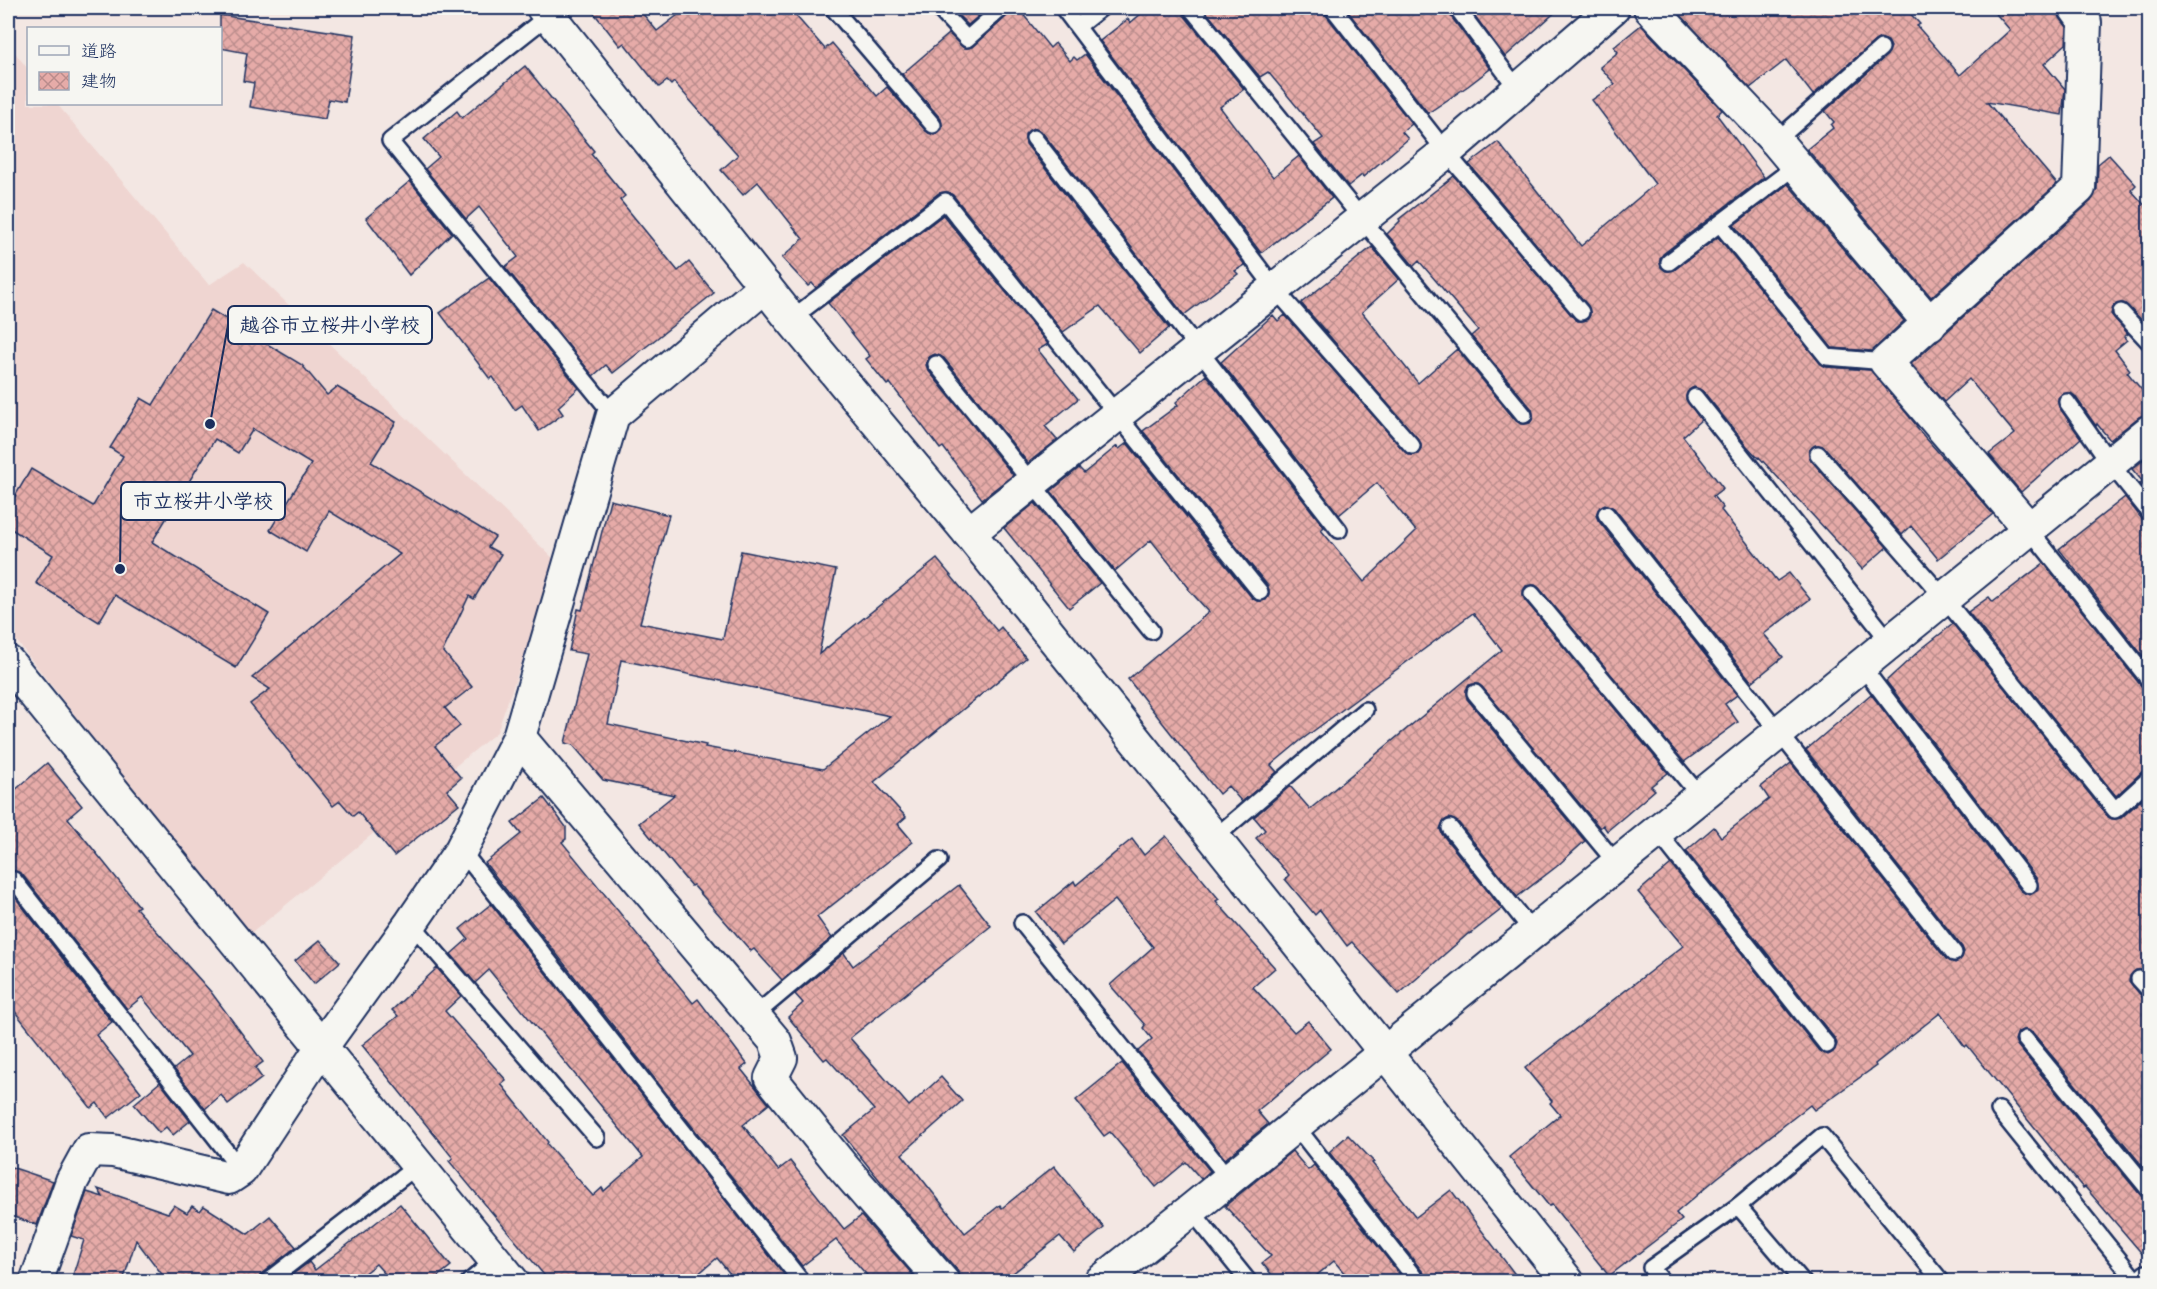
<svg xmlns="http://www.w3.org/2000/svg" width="2157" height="1289" font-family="'Architects Daughter','Klee One',sans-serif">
<defs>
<pattern id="building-cross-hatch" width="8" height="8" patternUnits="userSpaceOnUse" patternTransform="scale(1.5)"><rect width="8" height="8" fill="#e6aba8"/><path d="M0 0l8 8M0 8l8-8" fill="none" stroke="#ba8c8c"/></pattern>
</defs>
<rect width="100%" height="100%" fill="#f3e7e3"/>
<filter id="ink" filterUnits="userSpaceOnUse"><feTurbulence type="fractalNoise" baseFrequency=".0167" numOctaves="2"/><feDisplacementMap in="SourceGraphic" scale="12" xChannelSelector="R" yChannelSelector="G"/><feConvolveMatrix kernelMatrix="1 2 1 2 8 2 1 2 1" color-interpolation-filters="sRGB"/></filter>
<g filter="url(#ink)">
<polygon fill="#efd5d1" points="8,44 28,69 28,104 57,104 209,285 244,262 557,562 497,732 248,936 8,630"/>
<g fill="url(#building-cross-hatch)" stroke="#1b2f5e" stroke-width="1.5" fill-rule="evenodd">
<polygon points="590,8 638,8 657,31 687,8 789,8 825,49 832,43 877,96 887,87 926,131 934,135 942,129 941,119 902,74 949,34 964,48 973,47 1008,15 1012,8 1018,8 1050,48 1055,43 1070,61 1074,57 1077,60 1085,54 1245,265 1235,271 1238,274 1184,315 1042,132 1033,128 1025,134 1026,144 1169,328 1140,353 1100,306 1063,332 953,195 948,192 939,193 816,288 812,283 808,286 782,258 803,239 758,182 743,195 721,170 738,155 674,82 671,85 667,81 659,87 624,43 620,46"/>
<polygon points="951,8 988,8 968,25"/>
<polygon points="1148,8 1182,8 1183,14 1244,89 1220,107 1273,177 1299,156 1332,198 1261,253 1100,41 1128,19 1130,23"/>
<polygon points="1203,8 1323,8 1325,14 1412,124 1402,132 1408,139 1363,177 1362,175 1348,186 1314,144 1323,138 1268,72 1260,77"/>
<polygon points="1345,8 1447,8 1449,14 1490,69 1468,86 1428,113"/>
<polygon points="1469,8 1560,8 1505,57"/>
<polygon points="1674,8 1905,8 1920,24 1917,26 1960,75 2010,30 1991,8 2057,8 2060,18 2067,27 2066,44 2044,64 2065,89 2062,115 1987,102 2057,184 1931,297 1807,149 1833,128 1831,125 1834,122 1825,111 1887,55 1891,47 1888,41 1880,38 1875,41 1813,95 1786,60 1750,88"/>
<polygon points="220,15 355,35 345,102 329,99 325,119 250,107 254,83 243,81 247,53 220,48"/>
<polygon points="1641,25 1722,110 1717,115 1764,177 1663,254 1660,259 1661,267 1666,271 1674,270 1718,237 1820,363 1826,367 1871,370 1917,426 1916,427 1993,514 1938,559 1911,526 1902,535 1825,448 1816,445 1809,451 1811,460 1887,547 1862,569 1759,457 1758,458 1747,446 1703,391 1694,387 1689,390 1686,399 1701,420 1683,436 1723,488 1713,496 1723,508 1721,510 1777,581 1789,573 1810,599 1764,634 1783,657 1752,682 1614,508 1605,504 1600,507 1596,515 1598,520 1737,695 1725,704 1738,722 1684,762 1539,588 1535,585 1526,586 1523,591 1525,600 1668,773 1651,786 1655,790 1625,816 1607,831 1603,825 1600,828 1482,687 1478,684 1469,685 1466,690 1467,699 1585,841 1556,867 1517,897 1458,822 1449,818 1444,821 1440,829 1442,834 1502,909 1470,934 1469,933 1399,994 1352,942 1347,946 1320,910 1315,915 1285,879 1289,875 1256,838 1265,830 1254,817 1290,786 1310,809 1502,650 1473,613 1300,741 1271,765 1277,772 1242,802 1228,786 1219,794 1128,679 1209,612 1188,589 1189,588 1151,540 1115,571 1051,491 1079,468 1084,473 1117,446 1119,449 1127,443 1252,598 1257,601 1266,600 1269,595 1268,586 1143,431 1178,405 1176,402 1206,375 1324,527 1321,530 1364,582 1416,531 1377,483 1339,515 1221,362 1273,315 1278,321 1285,315 1405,452 1409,455 1418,454 1421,449 1419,440 1301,303 1372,247 1399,279 1362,312 1418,383 1457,349 1516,421 1521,424 1530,423 1533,418 1532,409 1471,336 1478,330 1419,261 1414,266 1387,234 1400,221 1399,219 1454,176 1574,318 1578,321 1587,320 1590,315 1588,306 1469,164 1498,142 1581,246 1655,184 1592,100 1615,84 1600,67 1618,52 1614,47"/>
<polygon points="525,66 594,151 591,154 625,196 620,200 678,271 689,262 714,293 613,373 606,365 593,376 505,267 518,257 479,207 466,219 425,169 439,157 424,139 457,111 462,118"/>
<polygon points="2109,155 2136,185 2131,190 2150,211 2150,316 2143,321 2123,303 2114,305 2111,314 2128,334 2124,337 2127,340 2115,350 2130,370 2127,372 2150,400 2150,413 2139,417 2110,440 2097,424 2096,426 2075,396 2071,393 2062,394 2058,398 2059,407 2081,438 2021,492 1989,454 2015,434 1969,379 1944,402 1911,364 2091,201 2097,189 2098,164"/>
<polygon points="410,181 452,233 409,275 366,218"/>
<polygon points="1788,184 1904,321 1872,351 1832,348 1734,225"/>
<polygon points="943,215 1048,344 1038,350 1078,399 1045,426 1057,440 1028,463 944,358 935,354 929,357 926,365 928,370 1013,475 982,499 943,447 940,449 890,383 887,385 866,359 870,356 828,303"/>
<polygon points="489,278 579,388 558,407 563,414 539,431 522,405 515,410 493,377 490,379 440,313"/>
<polygon points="211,310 302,365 327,395 337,387 396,422 371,462 495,537 488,547 501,554 474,599 469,596 443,651 472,687 445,708 460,726 435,746 461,778 447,790 459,804 394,856 358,812 353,816 340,801 333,806 250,704 270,689 252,678 400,554 329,511 306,552 270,530 311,464 253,429 238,453 215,439 152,542 269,614 236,668 115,595 99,622 36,583 53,555 8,527 8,508 31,469 93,506 123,456 110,448 141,398 153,405"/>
<polygon points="2150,455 2150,497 2140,484 2143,482 2132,469"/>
<polygon points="2125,497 2142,519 2150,522 2150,665 2059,549"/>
<path d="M 610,500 L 669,515 L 640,623 L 723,639 L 741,551 L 836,570 L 819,654 L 937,559 L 997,631 L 1001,627 L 1026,658 L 874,782 L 906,817 L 898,824 L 913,842 L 817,917 L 832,938 L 782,980 L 754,949 L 751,951 L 693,885 L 691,886 L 639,823 L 674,795 L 603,780 L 573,745 L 565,743 L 587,654 L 569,651 L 578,609 L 582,610 ZM 621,660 L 797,697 L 890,716 L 823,769 L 705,747 L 706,745 L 608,724 Z"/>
<polygon points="1035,503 1100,583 1069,608 1004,528"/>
<polygon points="2044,563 2142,687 2150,690 2150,768 2143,771 2116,796 1968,612 1989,597 1993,602"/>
<polygon points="1953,624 2108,817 2112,819 2121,818 2150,792 2150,976 2142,970 2136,970 2130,976 2129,981 2143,998 2150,1000 2150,1175 2033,1033 2023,1030 2018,1032 2015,1040 2017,1045 2142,1197 2150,1200 2150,1263 2085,1187 2083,1188 1967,1045 1965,1047 1940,1013 1875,1064 1876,1066 1814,1110 1810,1105 1717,1178 1676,1213 1682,1220 1609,1276 1552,1205 1549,1206 1509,1157 1560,1115 1550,1103 1552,1101 1525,1068 1683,946 1638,892 1671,864 1819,1051 1828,1055 1833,1052 1837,1044 1835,1039 1686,851 1714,827 1721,837 1769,799 1761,787 1791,763 1946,959 1955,963 1960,960 1964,952 1962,947 1806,750 1871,694 2021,891 2030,895 2038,889 2037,879 1886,681 1920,650"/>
<polygon points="47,763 82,806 68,818 139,906 136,908 211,992 263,1062 255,1068 262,1078 228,1104 221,1095 205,1109 174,1069 190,1056 142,997 127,1009 22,874 13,870 8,873 8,796"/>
<polygon points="544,798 566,827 566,839 562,842 693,1003 698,999 747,1064 741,1069 769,1104 743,1125 778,1170 790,1161 844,1229 861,1216 913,1275 906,1281 872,1281 836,1240 802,1266 485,863 521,834 512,823"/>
<polygon points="1166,836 1219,899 1216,901 1275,968 1253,987 1294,1032 1308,1021 1331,1049 1257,1111 1268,1124 1225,1159 1138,1051 1152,1039 1143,1028 1145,1025 1110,985 1153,947 1115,900 1061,944 1036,912 1074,881 1076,885 1132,839 1144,855"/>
<polygon points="959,885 991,926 850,1038 909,1106 941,1077 962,1101 902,1154 965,1233 1000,1205 1002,1208 1054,1166 1104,1228 1074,1252 1060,1236 1003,1281 963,1281 957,1270 890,1193 843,1135 874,1110 827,1058 824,1060 788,1017 803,1003 795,994 844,953 853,966"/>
<polygon points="8,888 112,1022 96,1035 141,1092 108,1118 97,1103 91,1108 8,1003"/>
<polygon points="491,904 787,1278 782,1281 736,1281 717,1258 690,1281 549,1281 449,1161 453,1158 362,1045 398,1016 392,1010 437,968 461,996 445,1011 506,1080 501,1084 548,1142 547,1144 593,1196 602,1188 604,1191 643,1157 489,970 475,983 451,954 468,939 460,929"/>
<polygon points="320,940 340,962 314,984 295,961"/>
<polygon points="1122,1063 1210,1171 1201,1179 1186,1162 1156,1187 1110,1132 1104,1136 1076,1100"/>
<polygon points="160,1082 190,1121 173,1135 166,1127 159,1133 134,1104"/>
<polygon points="1348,1135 1374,1162 1372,1163 1416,1217 1451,1190 1520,1281 1428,1281 1426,1276 1329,1152"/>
<polygon points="1292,1151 1308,1170 1314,1165 1405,1281 1351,1281 1334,1261 1310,1281 1277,1281 1262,1263 1271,1256 1225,1206"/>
<polygon points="8,1166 53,1181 37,1225 8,1215"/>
<polygon points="98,1189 168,1213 174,1205 187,1213 192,1206 200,1211 204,1206 248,1234 270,1216 296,1247 261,1274 257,1281 167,1281 136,1240 123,1281 71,1281 84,1240 71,1236 87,1192 103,1197"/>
<polygon points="400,1204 451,1266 432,1281 391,1281 376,1264 354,1281 284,1281 309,1262 315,1270"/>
</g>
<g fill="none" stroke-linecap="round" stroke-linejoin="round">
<g stroke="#1b2f5e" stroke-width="20">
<g id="lane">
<polyline points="833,8 933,125"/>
<polyline points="938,8 967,39 1002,8"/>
<polyline points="1063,8 1276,290 1412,446"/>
<polyline points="1191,8 1362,219 1524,415"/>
<polyline points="1333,8 1446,152 1581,312"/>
<polyline points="1457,8 1519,91"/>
<polyline points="549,15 390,141 613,415"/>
<polyline points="1078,26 1101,8"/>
<polyline points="1034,138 1339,530"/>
<polyline points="1776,141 1881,48"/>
<polyline points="1720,224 1827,357 1886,362"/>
<polyline points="1669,262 1797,165"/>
<polyline points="2121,312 2150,343"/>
<polyline points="791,319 945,201 1260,592"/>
<polyline points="936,364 1151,631"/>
<polyline points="1695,397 1890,642"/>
<polyline points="2067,402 2110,463 2150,513"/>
<polyline points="1818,454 1944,598 2115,810 2150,778"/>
<polyline points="1606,514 1954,953"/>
<polyline points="2029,529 2150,681"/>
<polyline points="1532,594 1700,796"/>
<polyline points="1861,665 2029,885"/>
<polyline points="1475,693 1617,864"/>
<polyline points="1450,828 1533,932"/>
<polyline points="1657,831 1827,1045"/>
<polyline points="1214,838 1365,710"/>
<polyline points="461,850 802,1282"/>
<polyline points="14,880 241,1170"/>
<polyline points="411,923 597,1138"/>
<polyline points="1022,923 1229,1179"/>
<polyline points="2139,979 2150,991"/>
<polyline points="755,1015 939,860"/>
<polyline points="2025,1039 2150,1191"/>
<polyline points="1999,1110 2137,1282"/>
<polyline points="1295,1125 1418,1282"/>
<polyline points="1738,1206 1822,1136 1942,1282"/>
<polyline points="1191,1210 1249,1282"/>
<polyline points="267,1282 418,1165"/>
<polyline points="469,1282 495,1260"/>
<polyline points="1663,1282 1651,1268 1738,1206 1803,1282"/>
</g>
</g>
<g stroke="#1b2f5e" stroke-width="36">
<g id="street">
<polyline points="543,8 791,319 969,533 1214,838 1568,1282"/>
<polyline points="1650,8 1776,141 1930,324"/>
<polyline points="2029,529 1886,362 2079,188 2085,22 2075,8"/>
<polyline points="969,533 1446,152 1613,8"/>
<polyline points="8,662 513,1282"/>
<polyline points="519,737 775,1041 781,1058 771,1078 842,1166 943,1282"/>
<polyline points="36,1282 72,1181 89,1150 113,1151 229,1178 241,1170 321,1048 411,923 461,850 519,737 613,415 765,286"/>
<polyline points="1100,1282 1191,1210 2150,431"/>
</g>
</g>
<g stroke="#1b2f5e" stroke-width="38">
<polyline id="secondary" points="2149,1282 2150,1281"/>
</g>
<use href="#lane" stroke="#f6f6f2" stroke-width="15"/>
<use href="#street" stroke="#f6f6f2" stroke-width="32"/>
<use href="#secondary" stroke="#f6f6f2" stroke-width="33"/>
</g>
</g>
<path fill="none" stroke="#1b2f5e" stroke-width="2" d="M210 424L228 325M120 569L121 501"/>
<g fill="#1b2f5e" stroke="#f6f6f2" stroke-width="2">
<circle cx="210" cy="424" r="6"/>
<circle cx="120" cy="569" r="6"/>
</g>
<g fill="#f6f6f2" stroke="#1b2f5e" stroke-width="2">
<rect x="228" y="306" width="204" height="38" rx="6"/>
<rect x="121" y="482" width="164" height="38" rx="6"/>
</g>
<g font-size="20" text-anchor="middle" font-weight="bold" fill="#1b2f5e">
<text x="330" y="332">越谷市立桜井小学校</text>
<text x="203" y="508">市立桜井小学校</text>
</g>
<rect width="2157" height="1289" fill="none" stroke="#f6f6f2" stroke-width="30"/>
<rect x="15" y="15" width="2127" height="1259" fill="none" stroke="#1b2f5e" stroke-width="2" filter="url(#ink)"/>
<rect x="27" y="27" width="195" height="78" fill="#f6f6f2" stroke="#9ea6b7" stroke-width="1.5"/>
<rect x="39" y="46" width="30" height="9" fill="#f6f6f2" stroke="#9ea6b7" stroke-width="1.5"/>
<text x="81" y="57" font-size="18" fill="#1b2f5e">道路</text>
<rect x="39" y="72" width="30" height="18" fill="url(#building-cross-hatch)" stroke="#9ea6b7" stroke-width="1.5"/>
<text x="81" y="87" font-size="18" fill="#1b2f5e">建物</text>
</svg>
